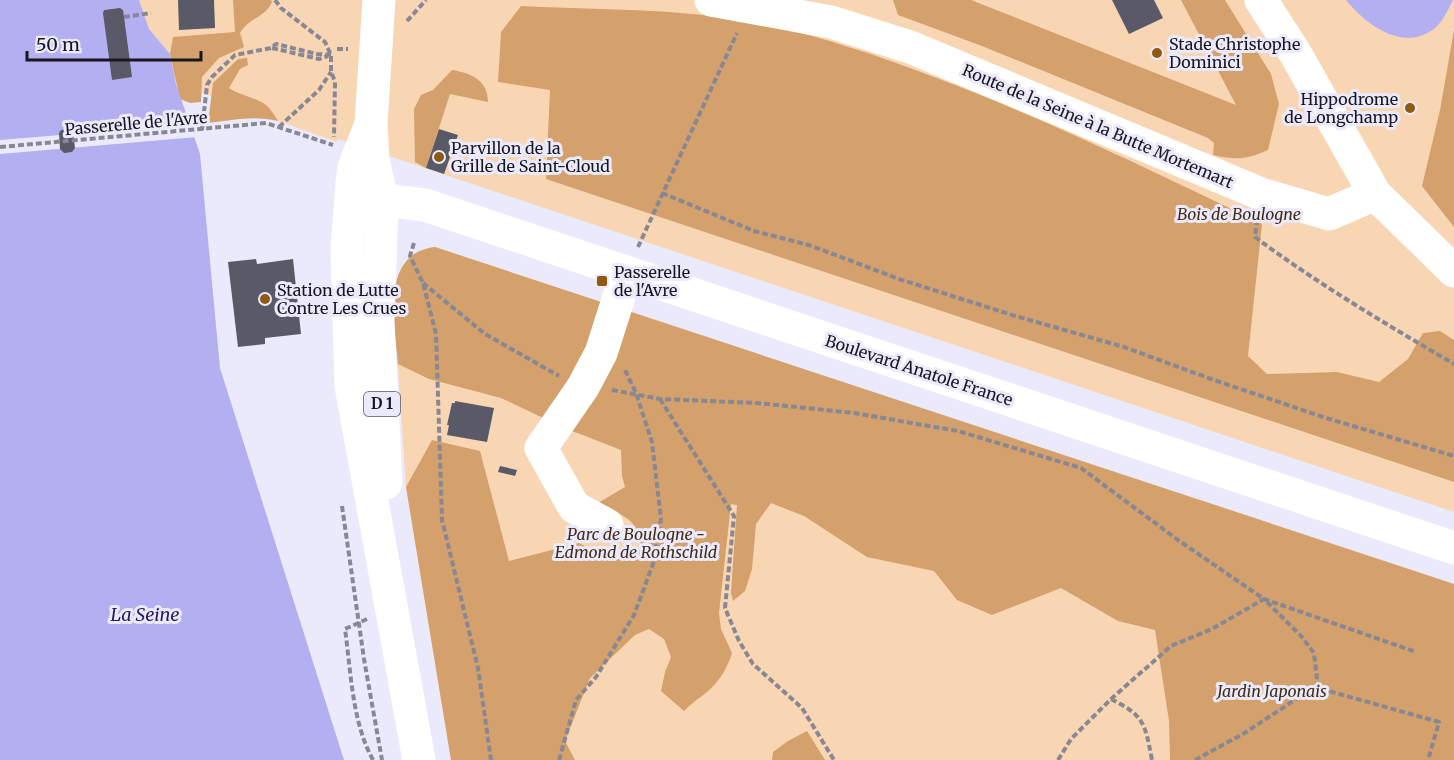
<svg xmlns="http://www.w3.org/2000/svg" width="1454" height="760" font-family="Merriweather,serif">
<rect width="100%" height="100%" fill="#ebeafc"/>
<g fill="#f9d6b3">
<polygon points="139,0 1454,0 1454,512 338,139 337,142 278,121 276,118 176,84 170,54 149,29"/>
<path d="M 435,247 L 1454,584 L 1454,760 L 451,760 L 406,487 L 393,295 C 402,269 404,251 435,247 Z"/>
</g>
<g fill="#d4a06c">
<path d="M 233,0 L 271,0 L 272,2 C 266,17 250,17 240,33 L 244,47 L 219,58 L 202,77 L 201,102 L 190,103 L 180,99 L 170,54 L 173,37 L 235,32 Z"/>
<path d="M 893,0 L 971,0 L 1236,105 L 1181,0 L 1225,0 L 1271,74 L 1279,104 L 1268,150 C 1245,160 1237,160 1213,155 L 1214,143 L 1208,138 L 982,46 L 898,15 Z"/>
<path d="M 521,6 C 598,10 677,8 752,22 C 814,34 874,54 934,77 C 1041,117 1144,167 1248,217 L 1262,224 L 1248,356 L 1267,374 L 1337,372 L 1379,382 L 1408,359 L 1423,333 L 1440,331 L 1454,340 L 1454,482 L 546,179 L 550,90 L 498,82 L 501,32 Z"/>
<polygon points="1454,30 1454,227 1422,186 1440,110"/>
<path d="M 247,58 L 248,65 L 240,69 L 229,88 C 241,96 255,97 266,105 C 271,109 275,116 278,121 C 254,115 233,120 208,123 L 213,83 L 238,59 Z"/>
<path d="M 452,70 C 472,73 488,81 488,102 L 450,94 L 426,168 L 415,162 L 414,109 L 421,95 L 433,90 Z"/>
<path d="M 435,247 L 1454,584 L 1454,760 L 1170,760 L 1169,721 L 1155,630 L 1118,621 L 1061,588 L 992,615 L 957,600 L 934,571 L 867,557 L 804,516 L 771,503 L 756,524 L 752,569 L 745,591 L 733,601 L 731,593 L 737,505 L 731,504 L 719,613 L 721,629 L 732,653 C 727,670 717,685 702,696 C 695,701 690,705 684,711 L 661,691 L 665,672 L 671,657 L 664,639 L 649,629 L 635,635 L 590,678 L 565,741 L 575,760 L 451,760 L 406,487 L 432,440 L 480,451 L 509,561 L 579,543 L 613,561 L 640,550 C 643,520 621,515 598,503 L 625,487 L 622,476 L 621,450 L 562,427 L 501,398 L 429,379 L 398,364 C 395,324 379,254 435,247 Z"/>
<polygon points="807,731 825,760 772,760 773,752 788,741"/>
</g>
<g fill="#b4aff0">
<polygon points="0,0 139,0 149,29 170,54 176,84 200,154 220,368 344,760 0,760"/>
<path d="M 1346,0 L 1453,0 C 1448,10 1443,21 1435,28 C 1404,53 1366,25 1346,0 Z"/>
</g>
<polygon fill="#ebeafc" points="193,124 197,137 0,154 0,140"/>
<g fill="#595968">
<polygon points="178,0 214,0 215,28 179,30"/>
<polygon points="1112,0 1154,0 1163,18 1129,34"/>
<polygon points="120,8 123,10 124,17 132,77 112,80 103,13 104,10"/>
<polygon points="69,129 73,132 75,148 72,152 64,153 60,149 59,133 61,130"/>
<polygon points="439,129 458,135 444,174 426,168"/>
<polygon points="256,259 257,264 293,259 301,334 265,338 265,344 238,347 228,262"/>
<polygon points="455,401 494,408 487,442 447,435 449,425 447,425 452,403 455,403"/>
<polygon points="500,466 517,470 515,476 498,472"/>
</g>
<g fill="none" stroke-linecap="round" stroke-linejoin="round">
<g stroke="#888794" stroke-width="4" stroke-dasharray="6 3" stroke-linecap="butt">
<polyline points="275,0 281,8 325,42 331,55 331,71 335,82 334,137"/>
<polyline points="124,17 151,13"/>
<polyline points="407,21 426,0"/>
<polyline points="272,48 319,59 328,56"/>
<polyline points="337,49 348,49"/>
<polyline points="279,127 319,90 331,72"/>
<polyline points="202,130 207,85 212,77 235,55 271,48 276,44 317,54 331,55"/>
<polyline points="0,147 266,123 333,145"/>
<polyline points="662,193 754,231 809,245 899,279 1012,315 1124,347 1211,379 1326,418 1454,456"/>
<path d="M 1257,219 L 1255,237 C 1318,284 1386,324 1454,364"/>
<polyline points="414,243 410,256 423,283 436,334 442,520 478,668 491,760"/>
<polyline points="638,247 737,33"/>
<polyline points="423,283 485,334 559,376"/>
<polyline points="612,390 660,399 757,403 854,413 958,431 1081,468 1178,540 1264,599 1416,652"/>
<polyline points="660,399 734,516 725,608 739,641 753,664 802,708 834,760"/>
<polyline points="342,506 364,659 382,760"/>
<path d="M 367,619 L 345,629 C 351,672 352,722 373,760"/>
<path d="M 1111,699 C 1145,716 1145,724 1152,760"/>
<polyline points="559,760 576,700 596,677 634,615 653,564 661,519 652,442 636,393 624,368"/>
<polyline points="1058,760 1071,739 1111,699 1171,646 1212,629 1264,599 1301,636 1314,653 1318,688 1439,722 1428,760"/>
<polyline points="1195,760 1243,734 1313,688 1318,688"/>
</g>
<g stroke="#fff" stroke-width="33">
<polyline points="711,0 831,22 910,47 1261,194 1329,214 1375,194"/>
<polyline points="1261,0 1295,53 1375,194 1454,271"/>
<polyline points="607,525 574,507 541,448 583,387 601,353 627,272"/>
</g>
<g stroke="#fff" stroke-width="33">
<polyline points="379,0 371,124 373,159 382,200 378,322 386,483"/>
<polyline points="371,124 354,167 352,183 347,248 351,386 419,760"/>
<polyline points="382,200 425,205 1454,548"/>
</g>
</g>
<g fill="#905910" stroke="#ebeafc" stroke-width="2">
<circle cx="1157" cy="53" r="6"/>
<circle cx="1410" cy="108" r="6"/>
<circle cx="439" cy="157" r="6"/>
<rect x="596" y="275" width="12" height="12" rx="3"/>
<circle cx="265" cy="299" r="6"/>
</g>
<g text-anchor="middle" stroke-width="6" stroke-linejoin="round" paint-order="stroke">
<rect fill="#ebeafc" stroke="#575661" stroke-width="1.5" x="364" y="392" width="36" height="24" rx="4.5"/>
<g font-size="15" font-weight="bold" fill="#18171e">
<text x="382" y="409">D 1</text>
</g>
<g font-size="16" fill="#18171e" stroke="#ebeafc" text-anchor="start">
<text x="1169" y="50">Stade Christophe<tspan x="1169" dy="18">Dominici</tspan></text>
<text x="1398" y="105" text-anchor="end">Hippodrome<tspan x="1398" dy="18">de Longchamp</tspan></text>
<text x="451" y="154">Parvillon de la<tspan x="451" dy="18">Grille de Saint-Cloud</tspan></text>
<text x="614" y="278">Passerelle<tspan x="614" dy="18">de l'Avre</tspan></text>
<text x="277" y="296">Station de Lutte<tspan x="277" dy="18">Contre Les Crues</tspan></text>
</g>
<g font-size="16" fill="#18171e" stroke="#ebeafc">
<text transform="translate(136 123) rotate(-5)" y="6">Passerelle de l'Avre</text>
<text transform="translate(1098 126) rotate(23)" y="6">Route de la Seine à la Butte Mortemart</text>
<text transform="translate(919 370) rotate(18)" y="6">Boulevard Anatole France</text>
</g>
<g font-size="16" font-style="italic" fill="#422c14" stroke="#ebeafc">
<text x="1239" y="220">Bois de Boulogne</text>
<text x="636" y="540">Parc de Boulogne -<tspan x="636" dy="18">Edmond de Rothschild</tspan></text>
<text x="1272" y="697">Jardin Japonais</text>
</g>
<g font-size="18" font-style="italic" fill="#2b1862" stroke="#ebeafc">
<text x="145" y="621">La Seine</text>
</g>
</g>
<path d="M27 51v9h174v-9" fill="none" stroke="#18171e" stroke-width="3"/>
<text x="36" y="51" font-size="18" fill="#18171e" stroke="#ebeafc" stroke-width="4.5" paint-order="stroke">50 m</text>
</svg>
